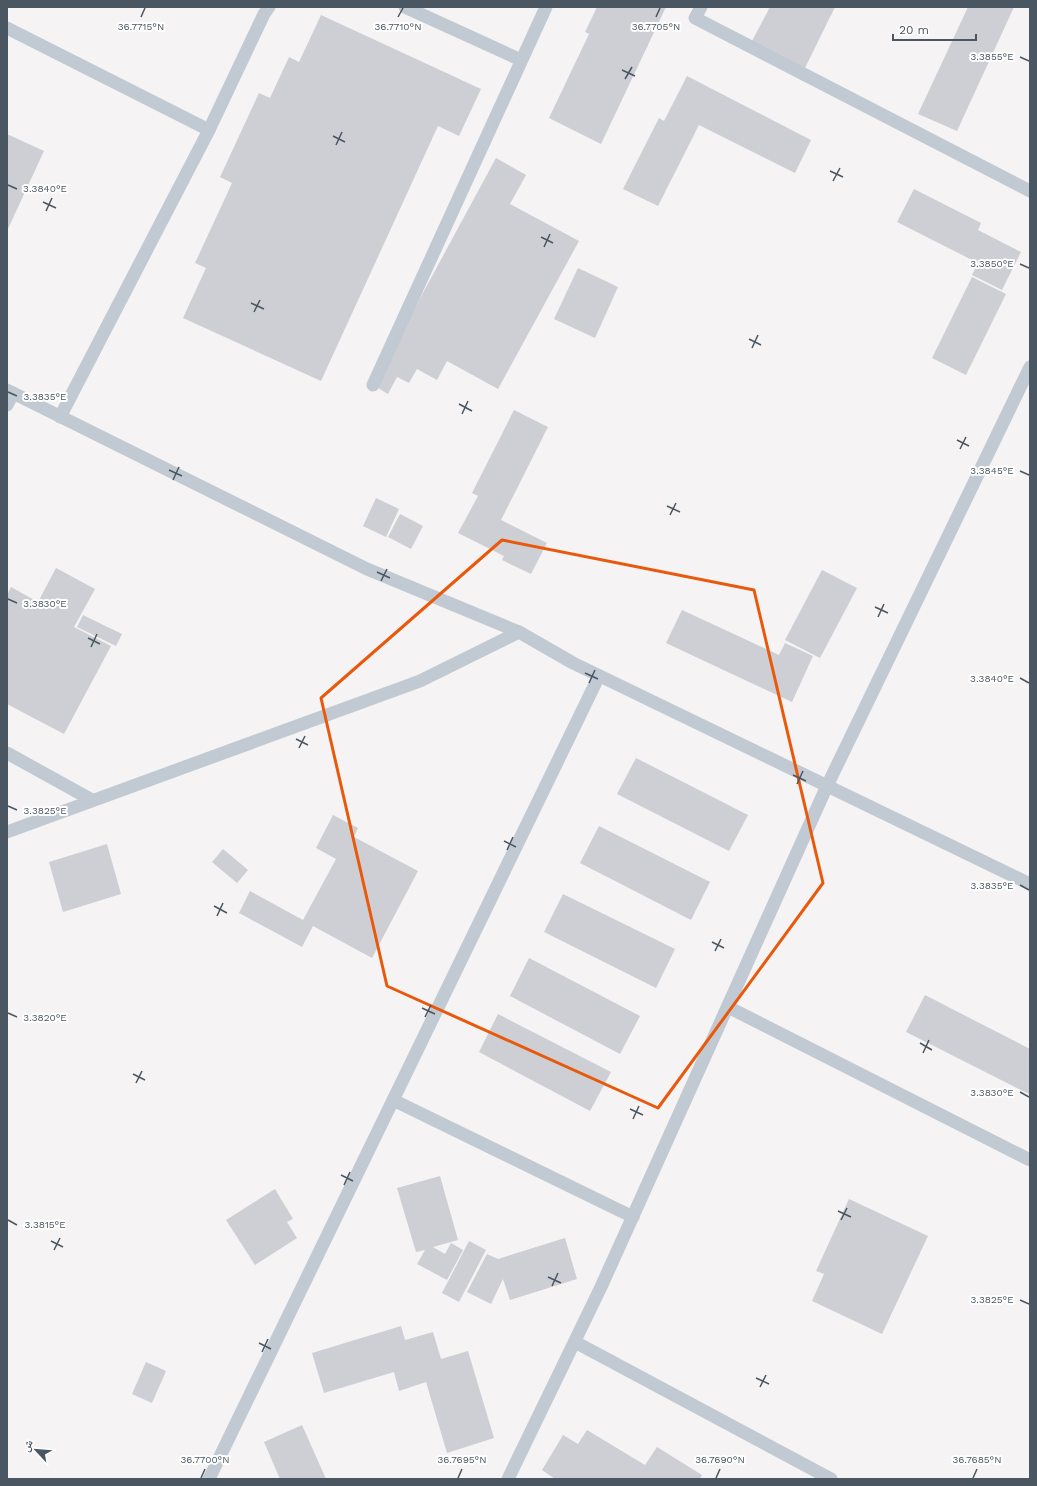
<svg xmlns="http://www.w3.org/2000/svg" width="1037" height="1486" font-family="'Work Sans','Noto Naskh Arabic',sans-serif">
<rect width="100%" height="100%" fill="#f5f3f3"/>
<g fill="#cdcfd5">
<polygon points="597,7 666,7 601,144 549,118 589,34 585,32"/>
<polygon points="770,7 835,7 804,70 751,43"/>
<polygon points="968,7 1014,7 957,131 918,114"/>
<polygon points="321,15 481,89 459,136 438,126 321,381 183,318 206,268 195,263 232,183 220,177 259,93 270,98 289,57 299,62"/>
<polygon points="687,76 811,140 795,173 699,125 658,206 623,189 659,118 664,121"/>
<polygon points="7,134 44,151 7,231"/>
<polygon points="496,158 526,175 510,204 579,241 498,389 447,361 437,380 417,369 409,383 397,377 388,394 373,385"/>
<polygon points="914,189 981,223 978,230 1021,252 1002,290 972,275 978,263 897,222"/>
<polygon points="578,268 618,287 595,338 554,319"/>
<polygon points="972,277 1006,294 966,375 932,358"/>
<polygon points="514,410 548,427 501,520 547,543 531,574 502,560 504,556 458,533 478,496 472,493"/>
<polygon points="376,498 399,509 386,537 363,526"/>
<polygon points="400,514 423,526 411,549 388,537"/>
<polygon points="56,568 95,589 74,627 111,646 64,734 7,704 7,595 11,587 38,602"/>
<polygon points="822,570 857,588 820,658 785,640"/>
<polygon points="682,610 779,655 785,643 813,656 792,702 666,643"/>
<polygon points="83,615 122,634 116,646 77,627"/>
<polygon points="636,758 748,815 729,851 617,794"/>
<polygon points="333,815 358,828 354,837 418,871 372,958 313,926 302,947 239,913 250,891 303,920 336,859 316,848"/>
<polygon points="599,826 710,882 691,920 580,863"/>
<polygon points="107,844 121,894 63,912 49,862"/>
<polygon points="223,849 248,870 237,883 212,862"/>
<polygon points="563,894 675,949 656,988 544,932"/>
<polygon points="529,958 640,1016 620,1054 510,996"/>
<polygon points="925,995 1030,1049 1029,1094 906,1032"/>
<polygon points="498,1014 611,1072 590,1111 479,1052"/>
<polygon points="440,1176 458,1240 433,1247 445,1254 451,1243 463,1250 447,1280 417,1264 425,1250 416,1252 397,1188"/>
<polygon points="275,1189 293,1219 287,1222 297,1238 255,1265 226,1220"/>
<polygon points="849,1199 928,1236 882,1334 812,1301 824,1274 816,1271"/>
<polygon points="565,1238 577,1279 510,1300 503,1279 491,1304 467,1292 487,1254 498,1259"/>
<polygon points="469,1241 486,1250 459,1302 442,1293"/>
<polygon points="401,1326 405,1340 433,1332 441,1359 468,1351 494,1438 447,1453 426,1382 399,1391 394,1372 324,1393 312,1353"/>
<polygon points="146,1362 166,1371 152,1403 132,1394"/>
<polygon points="302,1425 326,1479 280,1479 264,1442"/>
<polygon points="587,1430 645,1465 657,1447 702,1475 700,1479 555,1479 542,1470 563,1435 578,1444"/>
</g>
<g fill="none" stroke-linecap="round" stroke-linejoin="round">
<g stroke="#c1cad2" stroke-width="13">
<polyline points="405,7 521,60"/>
<polyline points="701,7 695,18 1030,191"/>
<polyline points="7,28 209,130"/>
<polyline points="373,385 546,7"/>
<polyline points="7,390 367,569 519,632"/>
<polyline points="7,405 13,393"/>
<polyline points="60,417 209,130 264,14 269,7"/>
<polyline points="7,753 92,800"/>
<polyline points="7,832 420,681 519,632 573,663 1030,884"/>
<polyline points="728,1007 1030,1160"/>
<polyline points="393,1100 633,1217"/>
<polyline points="575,1342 831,1479"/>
<polyline points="209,1479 599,676"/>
<polyline points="508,1479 601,1287 827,786 1030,367"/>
</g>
</g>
<path fill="none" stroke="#e8590c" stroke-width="3" stroke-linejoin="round" d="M 502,540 L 754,590 L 823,883 L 658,1108 L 387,986 L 321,698 Z"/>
<path fill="none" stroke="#4a5661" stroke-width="1.5" d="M 141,17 L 145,8M 398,17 L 403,8M 656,17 L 660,8M 1020,57 L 1029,61M 622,70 L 635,76M 625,79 L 632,67M 333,136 L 345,142M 336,145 L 342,132M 830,171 L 843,177M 833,181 L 840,168M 8,185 L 17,189M 43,202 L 56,208M 46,211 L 52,198M 541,237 L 553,243M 544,247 L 550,234M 1020,264 L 1029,268M 251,303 L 264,309M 254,312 L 260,300M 749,339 L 761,345M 752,348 L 758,335M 8,392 L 17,396M 459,404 L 472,411M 462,414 L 468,401M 957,440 L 969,446M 960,449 L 966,437M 169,470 L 182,476M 1020,471 L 1029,475M 173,480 L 179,467M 667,506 L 680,512M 670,515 L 676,503M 377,572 L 390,578M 381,581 L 387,569M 8,599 L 17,603M 875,607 L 888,613M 878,617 L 884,604M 88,638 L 100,644M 91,647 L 97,634M 585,673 L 598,679M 1020,678 L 1029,683M 589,683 L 595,670M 296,739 L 308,745M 299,748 L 305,736M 793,775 L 806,781M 797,784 L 803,771M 8,806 L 17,810M 504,841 L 516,847M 507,850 L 513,837M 1020,885 L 1029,890M 214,906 L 227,913M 217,916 L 223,903M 712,942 L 724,948M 715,951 L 721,939M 422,1008 L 435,1014M 8,1013 L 17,1017M 425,1017 L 431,1005M 920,1043 L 932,1050M 923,1053 L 929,1040M 133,1074 L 145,1080M 136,1083 L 142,1071M 1020,1092 L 1029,1097M 630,1109 L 643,1115M 633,1119 L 639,1106M 341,1175 L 353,1181M 344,1185 L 350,1172M 838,1211 L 851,1217M 8,1220 L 17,1225M 841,1220 L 847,1208M 51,1241 L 63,1247M 54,1250 L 60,1238M 548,1277 L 561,1283M 552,1286 L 558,1273M 1020,1300 L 1029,1304M 259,1343 L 271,1349M 262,1352 L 268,1339M 756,1378 L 769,1384M 760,1387 L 766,1375M 201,1478 L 205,1469M 458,1478 L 462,1469M 716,1478 L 720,1469M 973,1478 L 977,1469"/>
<g font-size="10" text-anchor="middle" fill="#4a5661" stroke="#fff" stroke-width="4" stroke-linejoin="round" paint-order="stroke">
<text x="141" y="30">36.7715°N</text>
<text x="398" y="30">36.7710°N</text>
<text x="656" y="30">36.7705°N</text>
<text x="992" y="60">3.3855°E</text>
<text x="45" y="192">3.3840°E</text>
<text x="992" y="267">3.3850°E</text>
<text x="45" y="400">3.3835°E</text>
<text x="992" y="474">3.3845°E</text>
<text x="45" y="607">3.3830°E</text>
<text x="992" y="682">3.3840°E</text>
<text x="45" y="814">3.3825°E</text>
<text x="992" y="889">3.3835°E</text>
<text x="45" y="1021">3.3820°E</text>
<text x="992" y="1096">3.3830°E</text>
<text x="45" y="1228">3.3815°E</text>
<text x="992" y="1303">3.3825°E</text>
<text x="205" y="1463">36.7700°N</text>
<text x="462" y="1463">36.7695°N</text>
<text x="720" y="1463">36.7690°N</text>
<text x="977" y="1463">36.7685°N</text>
</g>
<rect width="1037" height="1486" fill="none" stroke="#4a5661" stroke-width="16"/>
<g transform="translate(36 1450) rotate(296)" stroke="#ffffff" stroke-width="3" paint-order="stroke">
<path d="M0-3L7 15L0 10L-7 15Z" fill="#4a5661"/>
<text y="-6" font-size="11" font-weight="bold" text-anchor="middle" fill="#4a5661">ش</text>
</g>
<path d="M893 34v6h83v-6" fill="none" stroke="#4a5661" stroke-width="2"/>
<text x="899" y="34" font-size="12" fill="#4a5661" stroke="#ffffff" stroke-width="3" paint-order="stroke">20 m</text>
</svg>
